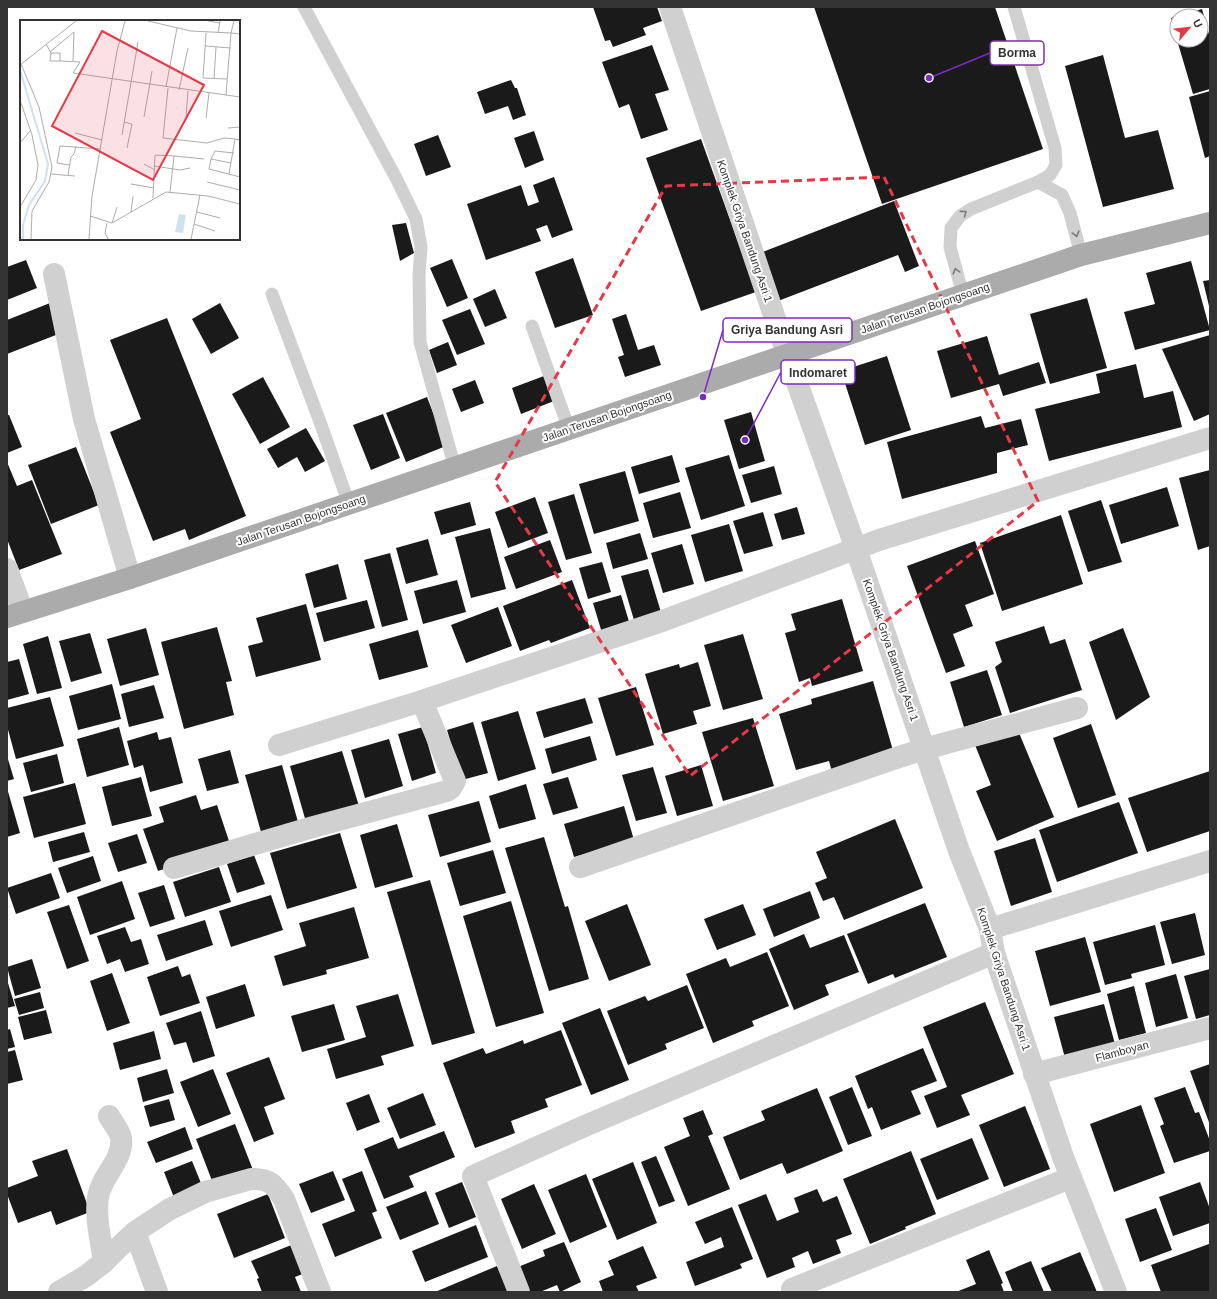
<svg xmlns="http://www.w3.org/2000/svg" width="1217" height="1299" font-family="Helvetica,sans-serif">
<rect width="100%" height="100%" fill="#fff"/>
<g fill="#1a1a1a">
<polygon points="593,7 657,7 662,21 643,28 646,35 613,47 610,40 605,41"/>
<polygon points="814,7 995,7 1043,149 882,204"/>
<polygon points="1202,9 1210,38 1210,89 1193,94 1177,40 1201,40 1201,16 1179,16"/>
<polygon points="1177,16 1177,37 1171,18"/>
<polygon points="652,45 669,90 655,94 668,130 641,139 629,104 619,108 602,62"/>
<polygon points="1103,55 1125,138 1158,130 1174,189 1103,207 1065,66"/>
<polygon points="511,80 515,88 517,88 526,115 513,120 508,106 485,114 477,92"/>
<polygon points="1210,91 1210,156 1205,158 1189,97"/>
<polygon points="534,131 544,160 525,168 514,138"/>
<polygon points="438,135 451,167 426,176 414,144"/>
<polygon points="701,139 756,292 701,311 646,158"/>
<polygon points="554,177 573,230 552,238 547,225 536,229 541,241 486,260 467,204 521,185 528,206 539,202 533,185"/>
<polygon points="894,201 919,266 905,272 898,255 778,301 760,253"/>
<polygon points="406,223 414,253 400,261 392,225"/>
<polygon points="573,258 593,315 555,328 535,272"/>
<polygon points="452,259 468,298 447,307 430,268"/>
<polygon points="26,260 37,288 7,300 7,267"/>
<polygon points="1191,261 1210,330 1135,350 1124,312 1155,304 1146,273"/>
<polygon points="1210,280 1210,306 1209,306 1203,281"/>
<polygon points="495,289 507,318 485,327 473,299"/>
<polygon points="1087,298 1107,368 1050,384 1030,314"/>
<polygon points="50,303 61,333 7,354 7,320"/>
<polygon points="220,303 239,338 211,354 192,319"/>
<polygon points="470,309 485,344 457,355 442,320"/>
<polygon points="626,314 638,350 654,345 661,365 625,377 618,357 624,355 612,319"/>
<polygon points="167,318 246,516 189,540 185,529 153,541 110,432 141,419 110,340"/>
<polygon points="1210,335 1210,414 1194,421 1162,349"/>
<polygon points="987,336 999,375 1039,362 1046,383 1003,396 999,384 951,398 937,351"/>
<polygon points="448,342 457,365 437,373 429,350"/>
<polygon points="887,356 911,430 865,445 841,371"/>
<polygon points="1136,364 1144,398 1173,391 1182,427 1049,461 1035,409 1100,393 1096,374"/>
<polygon points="544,376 554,401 521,414 512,388"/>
<polygon points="263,377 290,427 260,444 232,394"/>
<polygon points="475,380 484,403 461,412 452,389"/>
<polygon points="427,397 446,446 406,462 386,413"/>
<polygon points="751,412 765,461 739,469 724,420"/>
<polygon points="383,414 400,458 371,470 353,425"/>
<polygon points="7,415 9,415 22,447 7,453"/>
<polygon points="981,416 985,428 1021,419 1028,445 997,453 997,473 902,499 887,442"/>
<polygon points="306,428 325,461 305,472 297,457 278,468 267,449"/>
<polygon points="76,447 99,505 51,524 28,465"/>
<polygon points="672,455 680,482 639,494 631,467"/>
<polygon points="729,455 745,506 701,520 685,468"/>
<polygon points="7,462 17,486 32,480 62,554 19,570 7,539"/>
<polygon points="774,466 782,494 751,503 742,475"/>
<polygon points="1210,470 1210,546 1198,550 1179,478"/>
<polygon points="625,471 639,521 594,534 579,484"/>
<polygon points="1167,487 1179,526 1121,544 1109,505"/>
<polygon points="680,492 691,528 653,538 643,503"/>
<polygon points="574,494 592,553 566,560 548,502"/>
<polygon points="535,497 548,533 508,548 495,512"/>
<polygon points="1101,500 1122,562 1088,572 1068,511"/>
<polygon points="470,502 476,525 441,535 434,512"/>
<polygon points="797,507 805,534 782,540 774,514"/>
<polygon points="763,512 773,546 744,554 733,521"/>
<polygon points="1061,515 1083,584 1002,611 980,543"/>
<polygon points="729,524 743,571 705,582 691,535"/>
<polygon points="490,528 506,589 471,598 455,537"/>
<polygon points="640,533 648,559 613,569 606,543"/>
<polygon points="428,539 438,575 406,584 396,548"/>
<polygon points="550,540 562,572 516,589 504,557"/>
<polygon points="975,541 994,594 965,605 973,626 953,634 965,666 946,673 907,566"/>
<polygon points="682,544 694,584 663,593 651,553"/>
<polygon points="390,553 408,620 382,627 364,560"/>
<polygon points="602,562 611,592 588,599 579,568"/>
<polygon points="338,564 347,599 314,608 305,574"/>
<polygon points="648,569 663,619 636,627 621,576"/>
<polygon points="457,580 466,612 423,624 414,591"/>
<polygon points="572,580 590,628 551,643 549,640 520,651 503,606"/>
<polygon points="621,595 630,625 602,633 593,603"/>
<polygon points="842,599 863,671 812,686 810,678 799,682 785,633 796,630 791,614"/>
<polygon points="367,600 375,628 324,642 316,613"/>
<polygon points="306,604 321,660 256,677 248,646 263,642 256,618"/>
<polygon points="498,607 512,646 466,663 451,625"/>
<polygon points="1044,626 1050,644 1065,639 1082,690 1010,713 995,667 1002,662 995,642"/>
<polygon points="217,627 232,681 226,682 234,715 184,729 161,642"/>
<polygon points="146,628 159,675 120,686 107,639"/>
<polygon points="1123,628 1150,697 1116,720 1089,642"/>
<polygon points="418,630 428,667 379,680 369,644"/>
<polygon points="90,633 102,673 71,682 59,641"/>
<polygon points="743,634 763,699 723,710 704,645"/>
<polygon points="48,636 62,688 37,694 23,644"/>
<polygon points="19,659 29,694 7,700 7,662"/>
<polygon points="698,662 711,706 693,711 697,724 663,734 645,674 679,664 680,668"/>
<polygon points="987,670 1002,715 964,727 950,682"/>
<polygon points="873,681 894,754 832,772 829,761 796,770 779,714 812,704 811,699"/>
<polygon points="112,684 121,719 78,730 69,696"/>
<polygon points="154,685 164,718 129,727 121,694"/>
<polygon points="636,687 654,745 616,756 598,698"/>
<polygon points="50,697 64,746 16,759 7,726 7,708"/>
<polygon points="585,698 593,723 544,738 536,712"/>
<polygon points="518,711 536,769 498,781 481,722"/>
<polygon points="753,718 774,786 723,801 702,732"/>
<polygon points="473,722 488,773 462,780 447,730"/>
<polygon points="1091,724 1116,795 1078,808 1053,738"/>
<polygon points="119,727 129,765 87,777 77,739"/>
<polygon points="423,727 436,773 412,781 398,734"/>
<polygon points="1017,728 1054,817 997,841 976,791 991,785 975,745"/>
<polygon points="157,732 159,740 171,737 183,783 150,792 143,765 134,768 127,741"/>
<polygon points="590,736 597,760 552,774 545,749"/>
<polygon points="389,739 403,786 365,798 351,750"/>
<polygon points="230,750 239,783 207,791 198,759"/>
<polygon points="342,751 359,806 306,822 290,766"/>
<polygon points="57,754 64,783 31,792 23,763"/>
<polygon points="7,756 14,779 7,781"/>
<polygon points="282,765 298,822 261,832 245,775"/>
<polygon points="701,765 713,806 677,816 665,776"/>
<polygon points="653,767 667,813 636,821 622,775"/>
<polygon points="1210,771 1210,831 1147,852 1128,798"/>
<polygon points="141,777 152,816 112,826 102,787"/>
<polygon points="568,777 578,808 553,815 543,784"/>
<polygon points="75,783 86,824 34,838 23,797"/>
<polygon points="526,784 536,819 499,829 489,796"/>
<polygon points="7,788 20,833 7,837"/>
<polygon points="196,795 201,810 217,805 231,847 158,871 143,829 164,822 159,807"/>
<polygon points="479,801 491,842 440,857 428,815"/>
<polygon points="1119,802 1138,853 1057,882 1039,830"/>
<polygon points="624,806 634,840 574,857 564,824"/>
<polygon points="895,819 923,888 844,920 834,897 823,901 815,883 827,878 816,852"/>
<polygon points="397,824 413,877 375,888 360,835"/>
<polygon points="84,832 90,852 53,862 48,842"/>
<polygon points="340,833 357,888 287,909 270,853"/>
<polygon points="137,834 147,863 118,872 108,843"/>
<polygon points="544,837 565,907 568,906 589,979 549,991 505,848"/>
<polygon points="1035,838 1052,892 1011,906 994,851"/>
<polygon points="493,850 506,893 460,906 447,863"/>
<polygon points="254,855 265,884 237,893 227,864"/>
<polygon points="93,856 101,881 67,893 58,868"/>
<polygon points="219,867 231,902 185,917 173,882"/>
<polygon points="51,873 60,898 16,914 7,888"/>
<polygon points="430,880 475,1033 432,1045 387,892"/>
<polygon points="122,881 135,919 90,935 77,897"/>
<polygon points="164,885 175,919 150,927 138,893"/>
<polygon points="810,891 820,918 774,937 763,909"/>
<polygon points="271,895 283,930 231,947 219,911"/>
<polygon points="511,901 544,1013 496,1027 463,916"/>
<polygon points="925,903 947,957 895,978 893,974 868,984 847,934"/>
<polygon points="627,904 651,965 609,981 585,921"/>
<polygon points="743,904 756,935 717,950 704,919"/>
<polygon points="69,905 89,961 67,969 47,912"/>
<polygon points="354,907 369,958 326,970 327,974 283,986 274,956 306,946 299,923"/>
<polygon points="1195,913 1205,955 1172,964 1160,922"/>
<polygon points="205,920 213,945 166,961 157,935"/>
<polygon points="1155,925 1165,965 1131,974 1132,978 1105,985 1093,942"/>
<polygon points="125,927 131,942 141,939 149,964 125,972 120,959 107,964 97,936"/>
<polygon points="804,934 810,948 844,935 859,972 825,985 829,995 794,1010 769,949"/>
<polygon points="1085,937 1101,992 1050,1006 1035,951"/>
<polygon points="767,952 789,1006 752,1021 754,1026 713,1043 686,974 726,958 730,967"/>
<polygon points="32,959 41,988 15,996 7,967"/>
<polygon points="178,966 182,977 190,974 200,1003 160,1016 147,977"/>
<polygon points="1210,969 1210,1015 1196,1019 1184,976"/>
<polygon points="112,973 130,1023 107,1031 90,981"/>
<polygon points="1176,974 1188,1018 1156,1027 1145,983"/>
<polygon points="7,980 15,1006 7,1008"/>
<polygon points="245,984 255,1016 216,1029 206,997"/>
<polygon points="687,985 704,1028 665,1044 667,1049 628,1065 607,1011 645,996 648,1001"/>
<polygon points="1134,986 1146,1033 1119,1040 1107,994"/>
<polygon points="40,992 44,1008 19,1015 14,999"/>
<polygon points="398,994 414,1046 381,1056 384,1065 336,1079 327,1049 366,1037 356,1006"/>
<polygon points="985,1002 1014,1074 961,1095 970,1115 937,1128 924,1096 947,1087 923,1027"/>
<polygon points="334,1004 345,1040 302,1052 291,1016"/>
<polygon points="1104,1004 1115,1044 1065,1058 1054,1017"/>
<polygon points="600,1008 629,1080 591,1095 562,1023"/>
<polygon points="46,1010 52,1033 24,1040 18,1017"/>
<polygon points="201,1011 215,1056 193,1063 186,1042 174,1045 166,1023"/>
<polygon points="10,1029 15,1047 7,1049 7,1030"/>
<polygon points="561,1030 582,1085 545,1099 548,1107 511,1121 515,1133 475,1148 443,1063 483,1048 486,1054 523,1040 524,1044"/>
<polygon points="154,1031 161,1059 120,1070 113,1043"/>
<polygon points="923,1048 937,1081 911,1091 921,1114 881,1130 872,1107 868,1109 855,1076"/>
<polygon points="15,1050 23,1080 7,1084 7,1052"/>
<polygon points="269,1057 285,1099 264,1107 274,1134 254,1142 226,1073"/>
<polygon points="1210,1064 1210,1125 1190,1071"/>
<polygon points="167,1069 174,1093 143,1102 137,1078"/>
<polygon points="213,1069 231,1114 198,1127 180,1082"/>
<polygon points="852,1087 872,1136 848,1145 829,1097"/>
<polygon points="1185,1087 1195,1113 1199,1112 1210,1141 1210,1151 1174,1163 1160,1126 1164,1124 1154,1098"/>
<polygon points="817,1088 843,1151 787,1174 782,1163 740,1180 723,1137 765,1120 761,1111"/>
<polygon points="423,1093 436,1125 400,1139 387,1108"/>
<polygon points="369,1094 380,1122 357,1131 346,1103"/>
<polygon points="169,1099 175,1120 150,1127 144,1106"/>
<polygon points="1141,1105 1165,1173 1114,1192 1090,1124"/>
<polygon points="1025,1106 1050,1169 1004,1187 979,1125"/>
<polygon points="703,1110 713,1134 708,1136 730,1189 688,1206 664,1147 690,1136 683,1118"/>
<polygon points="235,1124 253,1170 214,1186 196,1139"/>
<polygon points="185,1127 193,1149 156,1163 147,1142"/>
<polygon points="444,1131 455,1157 409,1176 414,1187 384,1199 364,1149 393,1137 398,1149"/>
<polygon points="972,1138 989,1179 937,1200 920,1159"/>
<polygon points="67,1149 90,1212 56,1225 51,1211 18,1223 7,1194 7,1188 38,1176 32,1161"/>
<polygon points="911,1151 936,1214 905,1227 906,1229 870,1244 843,1179"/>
<polygon points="656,1156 675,1201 659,1207 641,1162"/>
<polygon points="192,1161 203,1188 175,1200 164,1172"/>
<polygon points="633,1162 657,1223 617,1240 592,1179"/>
<polygon points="333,1171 345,1200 311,1213 299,1184"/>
<polygon points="362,1171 377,1211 372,1213 382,1238 335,1257 322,1224 355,1211 342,1179"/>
<polygon points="586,1174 607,1227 570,1243 548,1190"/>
<polygon points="462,1182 476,1217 449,1228 435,1193"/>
<polygon points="1200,1182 1210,1209 1210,1223 1173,1236 1159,1197"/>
<polygon points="534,1184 556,1234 522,1249 501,1199"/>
<polygon points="817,1189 823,1202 837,1196 852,1234 836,1240 841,1253 813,1264 808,1251 792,1258 795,1267 767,1278 738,1205 766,1194 777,1221 799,1212 794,1198"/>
<polygon points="426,1191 439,1224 400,1240 386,1207"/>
<polygon points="268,1194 285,1238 234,1258 217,1214"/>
<polygon points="732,1207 753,1259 740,1264 742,1268 695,1286 686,1262 724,1247 721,1237 705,1244 695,1222"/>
<polygon points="1156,1208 1172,1250 1140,1262 1125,1219"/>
<polygon points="476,1225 488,1257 425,1282 412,1251"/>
<polygon points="564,1242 581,1282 560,1292 557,1285 540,1292 528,1292 518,1267 545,1256 543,1250"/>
<polygon points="294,1244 305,1273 295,1277 301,1292 262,1292 257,1279 259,1278 251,1261"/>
<polygon points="1209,1244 1210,1247 1210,1292 1161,1292 1151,1265"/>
<polygon points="643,1246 657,1278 636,1286 639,1292 603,1292 599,1281 614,1275 608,1261"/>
<polygon points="989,1250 1003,1283 1001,1284 1004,1292 956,1292 976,1284 966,1260"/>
<polygon points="1080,1252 1097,1292 1052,1292 1041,1268"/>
<polygon points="1031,1261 1044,1292 1013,1292 1005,1272"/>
<polygon points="497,1266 508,1292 435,1292"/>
</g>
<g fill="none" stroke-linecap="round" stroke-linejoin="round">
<g stroke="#d0d0d0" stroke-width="13">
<polyline points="304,7 396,178 416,219 421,247 419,275 420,342 455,468"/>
<polyline points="1014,7 1055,148 1056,165 1050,175 1038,182"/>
<polyline points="272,294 320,422 349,504"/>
<polyline points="963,295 950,247 951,228 960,216 971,209 1038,182 1062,195 1070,213 1081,255"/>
<polyline points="532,326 569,429"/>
</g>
<g stroke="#d0d0d0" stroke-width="22">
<polyline points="670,7 787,354 856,549 959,851 990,929 994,953 1063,1157 1116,1292"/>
<polyline points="54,274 84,419 130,578"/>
<polyline points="7,569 23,612"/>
<polyline points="279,745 422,701 665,620 879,540 1210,438"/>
<polyline points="580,867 893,759 924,749 1077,708"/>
<polyline points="174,868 313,827 447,791 451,788 455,781 422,701"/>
<polyline points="990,929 1210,861"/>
<polyline points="1034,1074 1210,1028"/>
<polyline points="135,1232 157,1292"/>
<path d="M 104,1262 C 101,1241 95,1218 98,1197 C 101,1176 124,1160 121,1138 C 120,1131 112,1122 109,1116"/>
<polyline points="792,1289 1070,1178"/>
<path d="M 59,1292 L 86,1276 L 104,1262 L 119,1247 L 135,1232 L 170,1209 L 205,1192 L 251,1179 C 269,1178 274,1184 284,1199 L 320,1292"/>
<polyline points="519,1292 473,1176 587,1125 994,953"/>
</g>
<polyline stroke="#ababab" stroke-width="22" points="7,617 130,578 1081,255 1210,223"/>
</g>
<defs><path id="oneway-chevron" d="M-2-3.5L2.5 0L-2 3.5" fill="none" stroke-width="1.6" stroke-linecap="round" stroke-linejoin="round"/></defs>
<g stroke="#7a7a7a">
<use href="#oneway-chevron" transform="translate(964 213) rotate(-37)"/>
<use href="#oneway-chevron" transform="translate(1076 234) rotate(75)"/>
<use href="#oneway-chevron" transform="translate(956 271) rotate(-105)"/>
</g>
<path fill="none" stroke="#e63946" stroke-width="3" stroke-dasharray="8 5" stroke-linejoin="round" d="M 884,177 L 1038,501 L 690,776 L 495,482 L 666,186 Z"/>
<g text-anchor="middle" stroke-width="4" stroke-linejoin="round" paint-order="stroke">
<g font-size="11" fill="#333" stroke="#fff">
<text transform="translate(745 231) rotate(71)" y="4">Komplek Griya Bandung Asri 1</text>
<text transform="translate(925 308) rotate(-19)" y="4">Jalan Terusan Bojongsoang</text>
<text transform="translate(607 416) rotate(-19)" y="4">Jalan Terusan Bojongsoang</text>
<text transform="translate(301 520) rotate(-19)" y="4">Jalan Terusan Bojongsoang</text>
<text transform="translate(891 650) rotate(71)" y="4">Komplek Griya Bandung Asri 1</text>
<text transform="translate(1004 979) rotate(72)" y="4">Komplek Griya Bandung Asri 1</text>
<text transform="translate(1122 1051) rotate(-15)" y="4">Flamboyan</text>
</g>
</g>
<g transform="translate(20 20)">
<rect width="220" height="220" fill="#fff"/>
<path d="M 159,194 L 166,195 L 163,213 L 155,212 Z" fill="#cfe2ee"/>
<path fill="none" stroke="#cfe2ee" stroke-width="2" d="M 0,50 L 28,144 L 25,161 L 9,185 L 3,205 L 3,219"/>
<path fill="none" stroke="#adadad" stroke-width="1" d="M 128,1 L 171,11 L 211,13 L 214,1M 188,1 L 200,3M 186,13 L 183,58 L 207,59M 198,13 L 200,1M 26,24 L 31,33 L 30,41 L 40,41M 185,26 L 211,28M 30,32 L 54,12 L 53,41M 31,33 L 40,33 L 40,41 L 60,42 L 53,53 L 220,77M 1,44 L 19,87 L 32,147 L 29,162 L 12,191 L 11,219M 0,45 L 56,1M 194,59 L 196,27M 146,67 L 157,8M 148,68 L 143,118 L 187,123 L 204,118 L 215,119M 159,70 L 168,28M 206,75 L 211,13 L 220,14M 0,80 L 12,115 L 18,145 L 16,160 L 0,187M 124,97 L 132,51M 166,97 L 168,71M 186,98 L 189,73M 104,102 L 112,104 L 107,128M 208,108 L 220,107M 55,113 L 82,120M 102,115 L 118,22M 0,123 L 10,111M 191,139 L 189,149 L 220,157M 211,143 L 191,139 L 195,131 L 214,133M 124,144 L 135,150M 49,145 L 37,143 L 40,126 L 81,129M 134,146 L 160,150 L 170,148M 31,154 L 55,156M 209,154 L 215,119 L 220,120M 48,155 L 51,137 L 54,134 L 56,126M 187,162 L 220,170M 111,164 L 134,168M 150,172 L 154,136 L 184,139M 133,178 L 135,135 L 154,136M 111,192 L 113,176M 177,192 L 200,198M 70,196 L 92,203 L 146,172 L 188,176 L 220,184M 87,203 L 85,213 L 88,219M 92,203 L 97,187M 174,204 L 195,211M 69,219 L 72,176 L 97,31 L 105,1M 171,219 L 180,175"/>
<path fill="#e63946" fill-opacity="0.15" stroke="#e63946" stroke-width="2" d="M 82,11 L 184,65 L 133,160 L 32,106 Z"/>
<rect width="220" height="220" fill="none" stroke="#333" stroke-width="2"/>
</g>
<path fill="none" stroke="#7b2cbf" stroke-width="1.5" d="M929 78L990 53M703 397L723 330M745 440L781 372"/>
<g fill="#7b2cbf" stroke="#fff" stroke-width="1.5">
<circle cx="929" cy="78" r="4"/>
<circle cx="703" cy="397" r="4"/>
<circle cx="745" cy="440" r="4"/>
</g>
<g fill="#fff" stroke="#7b2cbf" stroke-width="1.5">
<rect x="990" y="41" width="54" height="24" rx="4"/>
<rect x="723" y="318" width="129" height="24" rx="4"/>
<rect x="781" y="360" width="74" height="24" rx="4"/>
</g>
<g font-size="12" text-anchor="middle" font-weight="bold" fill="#333">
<text x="1017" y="57">Borma</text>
<text x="787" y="334">Griya Bandung Asri</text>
<text x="818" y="377">Indomaret</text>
</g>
<rect width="1217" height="1299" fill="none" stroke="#333333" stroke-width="16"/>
<g transform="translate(1189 28) rotate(62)"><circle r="19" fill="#ffffff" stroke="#adadad"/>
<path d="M0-3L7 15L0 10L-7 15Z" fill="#e63946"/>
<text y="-6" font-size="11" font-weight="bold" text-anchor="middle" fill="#333333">U</text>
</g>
</svg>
